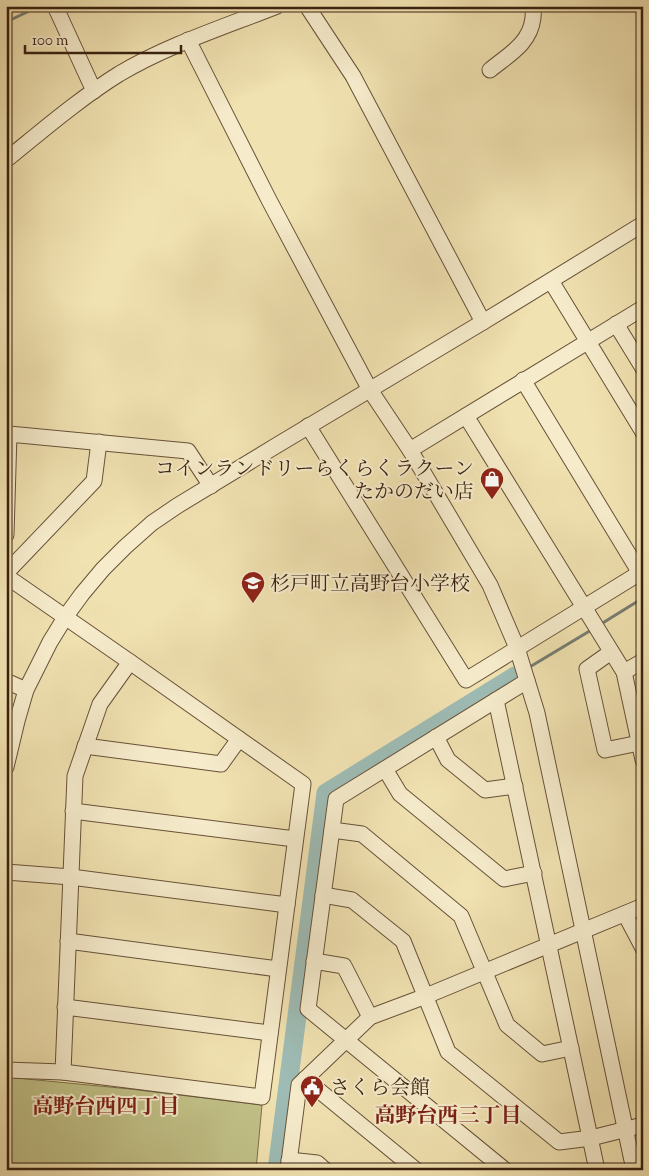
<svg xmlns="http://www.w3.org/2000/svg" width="649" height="1176" font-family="'Sorts Mill Goudy','Noto Serif JP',serif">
<rect width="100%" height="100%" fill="#f1e2b1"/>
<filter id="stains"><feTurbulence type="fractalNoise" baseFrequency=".004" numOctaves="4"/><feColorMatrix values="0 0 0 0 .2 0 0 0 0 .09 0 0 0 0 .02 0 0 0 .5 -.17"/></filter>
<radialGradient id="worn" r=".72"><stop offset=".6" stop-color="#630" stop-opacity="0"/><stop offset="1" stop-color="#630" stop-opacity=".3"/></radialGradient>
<polygon fill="#c1c187" stroke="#7d714c" points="6,1077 130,1089 262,1105 256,1170 6,1170"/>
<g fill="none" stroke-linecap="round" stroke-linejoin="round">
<g stroke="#767e73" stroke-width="3">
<polyline points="6,22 40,6"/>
<polyline points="601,624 643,598"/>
<polyline points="528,668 593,629"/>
</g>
<polyline stroke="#9ebcb5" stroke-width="19" points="277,1170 326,793 515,676"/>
<g stroke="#675138" stroke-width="17">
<g id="minor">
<polyline points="55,6 94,91"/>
<polyline points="307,6 353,76 483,322"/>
<polyline points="188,40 269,200 370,390 410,450 490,585 517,648 537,713 634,1170"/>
<path d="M 490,70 C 508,55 530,44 533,18 C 533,14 534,11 533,6"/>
<path d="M 6,160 C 43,130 79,99 119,74 C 168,45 224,27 277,6"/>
<polyline points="551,281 643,432"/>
<polyline points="616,324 643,368"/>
<polyline points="523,380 640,573"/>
<polyline points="466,416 624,672 643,760"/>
<polyline points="308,426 466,680 643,571"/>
<polyline points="410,450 643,308"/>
<polyline points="6,535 9,434 188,451 211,486"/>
<polyline points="6,573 94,481 99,442"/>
<polyline points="6,576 130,662 100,704 75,776 63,1072"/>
<polyline points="611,652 587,669 605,750 639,743"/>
<polyline points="624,672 643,661"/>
<polyline points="6,681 26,690"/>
<polyline points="496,700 597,1170"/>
<polyline points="436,737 448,760 485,790 515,786"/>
<polyline points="85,746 221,764 239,739"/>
<polyline points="6,767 17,721 26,690 50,642 66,616 82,594 103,569 125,547 152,523 177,506 274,447 483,322 643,224"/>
<polyline points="385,769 400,794 504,879 534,873"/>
<polyline points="73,811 295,839"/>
<polyline points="332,830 362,834 461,916 507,1025 542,1054 571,1048"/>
<polyline points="6,872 71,877 287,905 303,784 130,662"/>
<polyline points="323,895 352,900 403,941 448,1052 559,1142 591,1138 643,1125"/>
<polyline points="625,914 643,948"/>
<polyline points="68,941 278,969"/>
<polyline points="314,961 344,966 370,1017"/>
<polyline points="65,1007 270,1033"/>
<polyline points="6,1070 63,1072 262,1097 287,905"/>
<polyline points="305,1079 416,1170"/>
<polyline points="289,1160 317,1163 325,1170"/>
<polyline points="288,1170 299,1085 370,1017 426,996 643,906"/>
<polyline points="505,1170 308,1009 336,799 527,681"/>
</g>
</g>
<use href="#minor" stroke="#f6eccc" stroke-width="15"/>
</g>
<defs>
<g id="shop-pin" transform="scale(1.25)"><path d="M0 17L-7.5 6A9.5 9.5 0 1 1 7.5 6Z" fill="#8f2418" stroke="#f6eccc"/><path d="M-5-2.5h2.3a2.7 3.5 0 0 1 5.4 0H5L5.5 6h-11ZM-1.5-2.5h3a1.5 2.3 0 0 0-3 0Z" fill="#fff"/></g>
<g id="school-pin" transform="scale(1.25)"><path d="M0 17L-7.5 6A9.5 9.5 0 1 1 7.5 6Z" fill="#8f2418" stroke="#f6eccc"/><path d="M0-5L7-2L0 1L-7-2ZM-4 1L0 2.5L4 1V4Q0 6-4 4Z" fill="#fff"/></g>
<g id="civic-pin" transform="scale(1.25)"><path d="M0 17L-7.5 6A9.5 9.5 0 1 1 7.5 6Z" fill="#8f2418" stroke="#f6eccc"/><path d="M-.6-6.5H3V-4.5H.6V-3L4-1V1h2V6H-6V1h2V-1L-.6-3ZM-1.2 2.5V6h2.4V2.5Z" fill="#fff"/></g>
</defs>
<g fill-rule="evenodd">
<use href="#shop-pin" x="492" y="479"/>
<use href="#school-pin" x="253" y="583"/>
<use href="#civic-pin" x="312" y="1087"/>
</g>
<g text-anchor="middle" stroke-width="4" stroke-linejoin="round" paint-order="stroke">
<g font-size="20" fill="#392110" stroke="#f6eccc" text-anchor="start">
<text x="474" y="475" text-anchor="end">コインランドリーらくらくラクーン<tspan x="474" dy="23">たかのだい店</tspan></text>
<text x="270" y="590">杉戸町立高野台小学校</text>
<text x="330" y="1094">さくら会館</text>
</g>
<g font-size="21" font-weight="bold" fill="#7a1f14" stroke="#f6eccc">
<text x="106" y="1113">高野台西四丁目</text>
<text x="448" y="1122">高野台西三丁目</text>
</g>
</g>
<rect width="649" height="1176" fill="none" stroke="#f1e2b1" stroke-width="25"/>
<rect x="8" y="8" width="634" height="1161" fill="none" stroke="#392110" stroke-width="2.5"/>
<rect x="12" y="12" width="624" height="1151" fill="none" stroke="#392110"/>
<path d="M25 45v8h156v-8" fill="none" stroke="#392110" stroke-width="2.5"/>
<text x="32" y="45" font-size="15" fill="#392110" stroke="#f6eccc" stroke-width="4" paint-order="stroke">100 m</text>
<rect width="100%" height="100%" filter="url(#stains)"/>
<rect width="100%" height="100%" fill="url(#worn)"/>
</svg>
